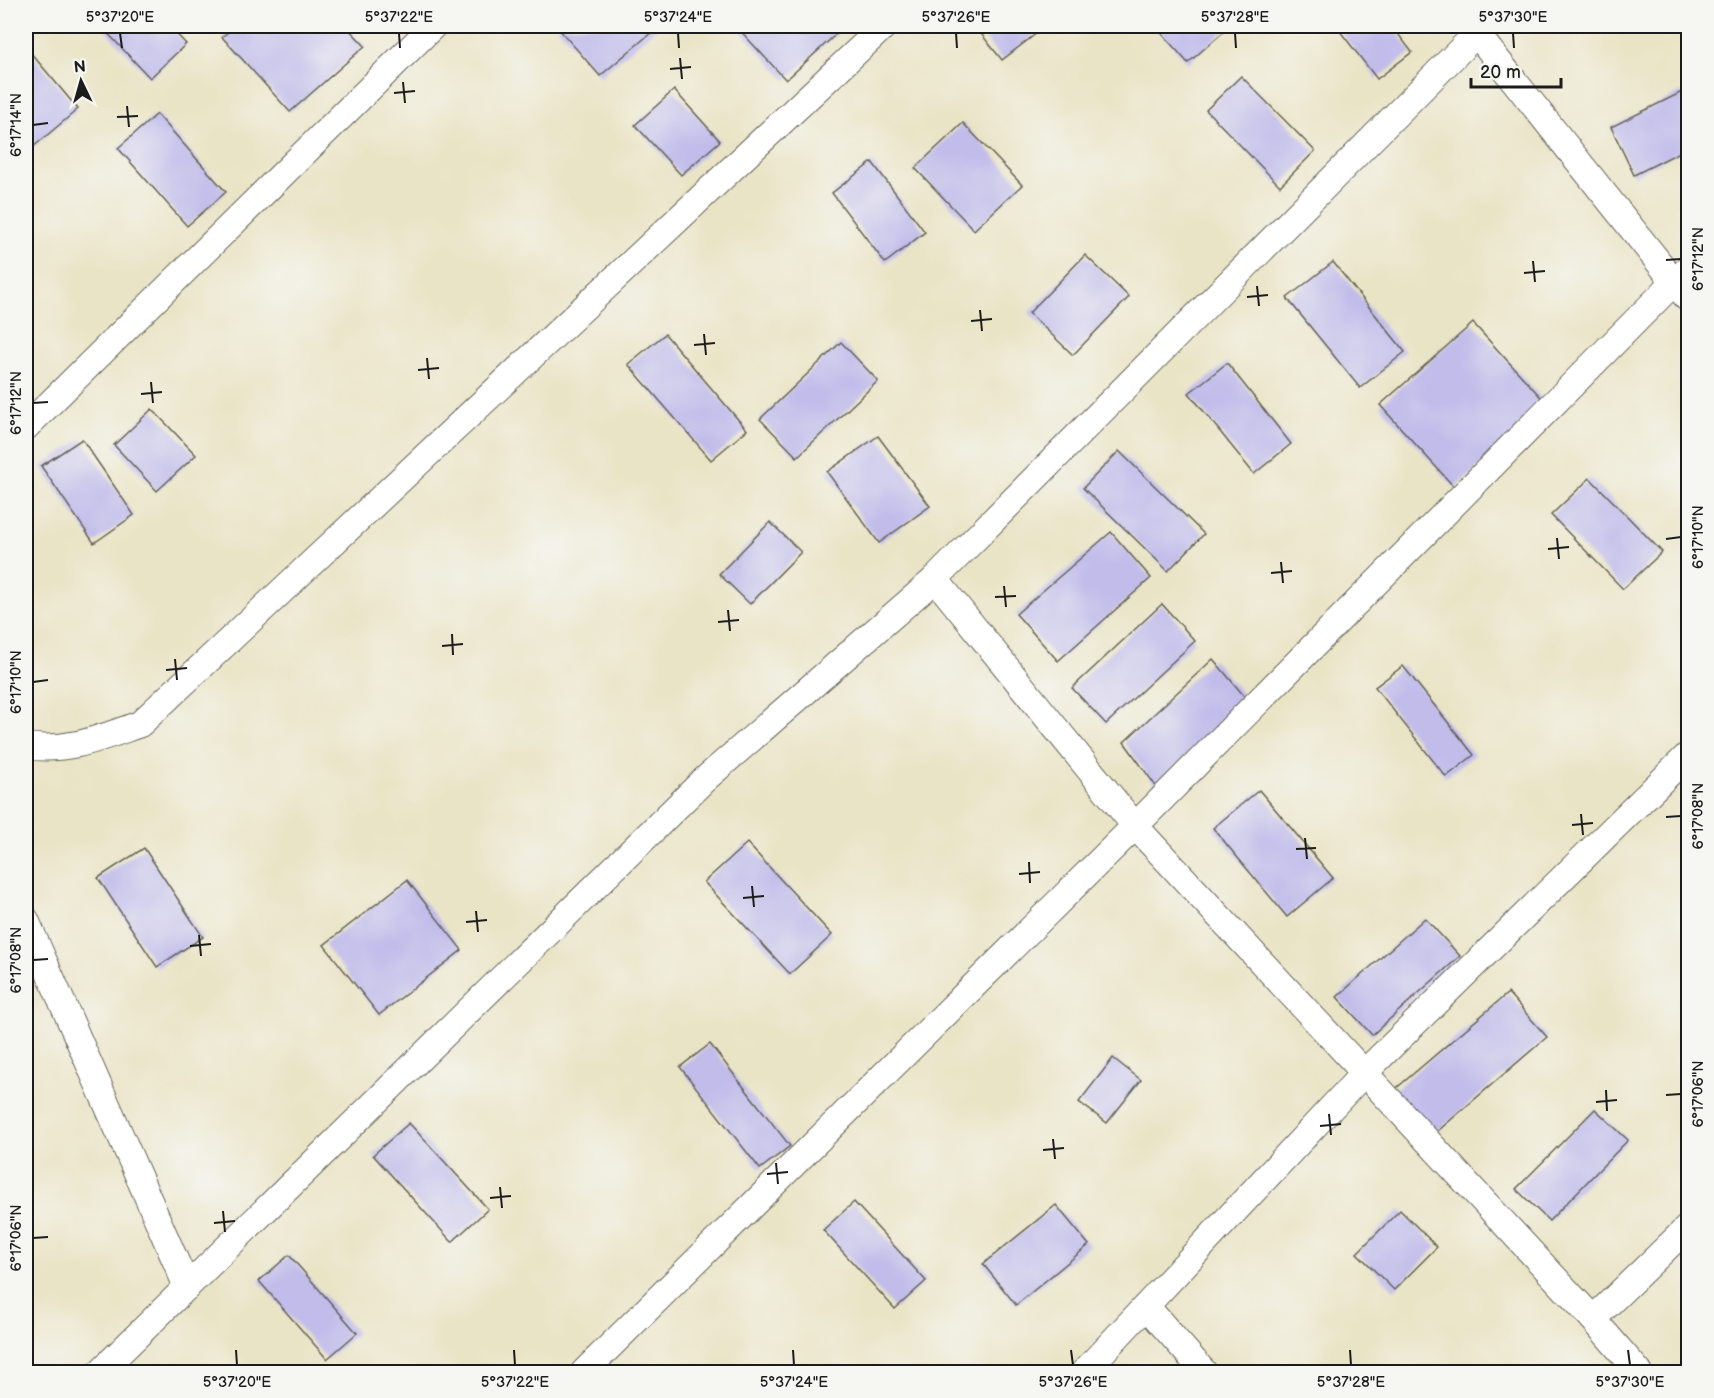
<svg xmlns="http://www.w3.org/2000/svg" width="1714" height="1398" font-family="'Balsamiq Sans',sans-serif">
<rect width="100%" height="100%" fill="#f6f6f2"/>
<filter id="ink" filterUnits="userSpaceOnUse"><feTurbulence type="fractalNoise" baseFrequency=".0167" numOctaves="2"/><feDisplacementMap in="SourceGraphic" scale="12" xChannelSelector="R" yChannelSelector="G"/><feConvolveMatrix kernelMatrix="1 2 1 2 8 2 1 2 1" color-interpolation-filters="sRGB"/></filter>
<filter id="wash" filterUnits="userSpaceOnUse"><feTurbulence type="fractalNoise" baseFrequency=".008" numOctaves="4" result="noise"/><feDisplacementMap in="SourceGraphic" scale="24" xChannelSelector="R" yChannelSelector="G"/><feGaussianBlur stdDeviation="1.35" result="paint"/><feColorMatrix in="noise" values="0 0 0 0 0 0 0 0 0 0 0 0 0 0 0 0 0 1.4 0 .05"/><feComposite in="paint" operator="in"/></filter>
<g filter="url(#wash)">
<rect width="100%" height="100%" fill="#eae4c6"/>
<g id="blocks">
<g fill="#c1bcea">
<polygon points="101,26 169,26 186,44 150,78"/>
<polygon points="235,26 346,26 365,46 290,112 222,37"/>
<polygon points="561,26 659,26 600,76 558,28"/>
<polygon points="736,26 845,26 786,80"/>
<polygon points="984,26 1046,26 1002,60 978,30"/>
<polygon points="1155,26 1230,26 1188,63"/>
<polygon points="1336,26 1392,26 1412,52 1377,79"/>
<polygon points="30,52 78,109 32,148 26,140 26,56"/>
<polygon points="1241,76 1315,151 1280,186 1206,110"/>
<polygon points="1688,89 1688,148 1634,175 1611,127"/>
<polygon points="674,90 720,141 681,175 635,125"/>
<polygon points="157,114 226,192 187,226 118,148"/>
<polygon points="963,123 1022,185 974,230 915,168"/>
<polygon points="872,162 925,232 885,263 832,193"/>
<polygon points="1085,255 1129,297 1073,355 1029,313"/>
<polygon points="1333,262 1405,352 1360,388 1287,298"/>
<polygon points="1473,323 1548,405 1455,488 1380,405"/>
<polygon points="665,334 747,430 711,460 628,364"/>
<polygon points="841,342 878,381 797,457 760,419"/>
<polygon points="1227,363 1291,444 1254,474 1189,393"/>
<polygon points="152,409 196,455 157,491 114,445"/>
<polygon points="878,436 930,506 879,543 827,472"/>
<polygon points="82,439 134,515 94,543 41,466"/>
<polygon points="1119,451 1204,534 1168,571 1083,488"/>
<polygon points="1590,478 1662,552 1623,589 1551,515"/>
<polygon points="770,522 801,552 750,604 719,574"/>
<polygon points="1111,532 1151,578 1058,661 1016,614"/>
<polygon points="1162,604 1195,641 1106,724 1072,688"/>
<polygon points="1213,659 1255,709 1160,792 1124,742"/>
<polygon points="1403,666 1474,755 1446,777 1375,687"/>
<polygon points="1259,790 1333,878 1287,917 1213,828"/>
<polygon points="747,843 832,935 790,974 704,882"/>
<polygon points="144,848 203,937 157,967 98,878"/>
<polygon points="407,880 462,950 379,1015 324,945"/>
<polygon points="1425,918 1460,956 1372,1035 1337,997"/>
<polygon points="1508,993 1547,1037 1432,1136 1393,1091"/>
<polygon points="710,1044 790,1146 760,1169 680,1067"/>
<polygon points="1113,1058 1141,1080 1107,1123 1079,1102"/>
<polygon points="1595,1109 1628,1140 1549,1221 1516,1189"/>
<polygon points="409,1123 488,1209 452,1242 373,1155"/>
<polygon points="854,1202 926,1281 895,1309 823,1230"/>
<polygon points="1056,1205 1089,1245 1016,1305 983,1264"/>
<polygon points="1400,1210 1437,1247 1394,1290 1357,1253"/>
<polygon points="289,1255 357,1333 327,1359 259,1281"/>
</g>
</g>
</g>
<g filter="url(#ink)">
<use href="#blocks" fill-opacity="0" stroke="#646258" stroke-width="1.5"/>
<g fill="none" stroke-linecap="round" stroke-linejoin="round">
<g stroke="#646258" stroke-width="28">
<g id="street">
<polyline points="1476,33 1688,299"/>
<polyline points="26,427 433,26"/>
<polyline points="935,579 1135,826 1593,1319 1639,1372"/>
<path d="M 26,746 C 69,752 100,738 140,724 L 884,26"/>
<polyline points="26,920 187,1287"/>
<polyline points="1146,1306 1204,1372"/>
<polyline points="1593,1319 1688,1227"/>
<polyline points="100,1372 704,780 935,579 1484,26"/>
<polyline points="584,1372 1135,826 1688,268"/>
<polyline points="1084,1372 1364,1073 1688,755"/>
</g>
</g>
<use href="#street" stroke="#fff" stroke-width="26"/>
</g>
</g>
<path fill="none" stroke="#1c1c1c" stroke-width="2" d="M 120,33 L 122,48M 399,33 L 400,48M 678,33 L 679,48M 956,33 L 957,48M 1235,33 L 1236,48M 1513,33 L 1514,48M 680,58 L 682,79M 670,69 L 691,67M 403,82 L 405,103M 394,93 L 415,91M 127,106 L 129,127M 117,117 L 138,116M 33,125 L 48,123M 1666,260 L 1681,259M 1533,261 L 1535,282M 1524,273 L 1545,271M 1257,286 L 1259,306M 1247,297 L 1268,295M 980,310 L 982,331M 971,321 L 992,319M 704,334 L 706,355M 694,345 L 715,343M 427,358 L 429,379M 418,370 L 439,368M 151,382 L 153,403M 141,394 L 162,392M 33,403 L 48,402M 1557,538 L 1559,559M 1666,539 L 1681,537M 1548,549 L 1569,547M 1281,562 L 1283,583M 1271,573 L 1292,571M 1004,586 L 1006,607M 995,597 L 1016,596M 728,610 L 730,631M 718,622 L 739,620M 452,634 L 453,655M 442,646 L 463,644M 175,659 L 177,680M 166,670 L 187,668M 33,682 L 48,680M 1581,814 L 1583,835M 1666,817 L 1681,816M 1572,825 L 1593,823M 1305,838 L 1307,859M 1296,849 L 1316,848M 1029,862 L 1030,883M 1019,874 L 1040,872M 752,886 L 754,907M 743,898 L 764,896M 476,911 L 478,932M 466,922 L 487,920M 199,935 L 201,956M 190,946 L 211,944M 33,960 L 48,959M 1606,1090 L 1607,1111M 1666,1095 L 1681,1094M 1596,1102 L 1617,1100M 1329,1114 L 1331,1135M 1320,1126 L 1341,1124M 1053,1139 L 1055,1159M 1043,1150 L 1064,1148M 776,1163 L 778,1184M 767,1174 L 788,1172M 500,1187 L 502,1208M 490,1198 L 511,1196M 223,1211 L 225,1232M 214,1223 L 235,1221M 33,1238 L 48,1237M 236,1350 L 237,1365M 514,1350 L 515,1365M 793,1350 L 794,1365M 1071,1350 L 1073,1365M 1350,1350 L 1351,1365M 1628,1350 L 1630,1365"/>
<rect width="1714" height="1398" fill="none" stroke="#f6f6f2" stroke-width="66"/>
<g transform="translate(81 81) rotate(355)" stroke="#f6f6f2" stroke-width="4.5" paint-order="stroke">
<path d="M0-4.5L10 22L0 15L-10 22Z" fill="#1c1c1c"/>
<text y="-9" font-size="16" font-weight="bold" text-anchor="middle" fill="#1c1c1c">N</text>
</g>
<path d="M1471 78v9h90v-9" fill="none" stroke="#1c1c1c" stroke-width="3"/>
<text x="1480" y="78" font-size="18" fill="#1c1c1c" stroke="#f6f6f2" stroke-width="4.5" paint-order="stroke">20 m</text>
<rect x="33" y="33" width="1648" height="1332" fill="none" stroke="#1c1c1c" stroke-width="2"/>
<g font-size="15" text-anchor="middle" fill="#1c1c1c">
<text x="120" y="22">5°37'20"E</text>
<text x="399" y="22">5°37'22"E</text>
<text x="678" y="22">5°37'24"E</text>
<text x="956" y="22">5°37'26"E</text>
<text x="1235" y="22">5°37'28"E</text>
<text x="1513" y="22">5°37'30"E</text>
<text transform="translate(16 125) rotate(-90)" y="5">6°17'14"N</text>
<text transform="translate(1698 259) rotate(-90)" y="5">6°17'12"N</text>
<text transform="translate(16 403) rotate(-90)" y="5">6°17'12"N</text>
<text transform="translate(1698 537) rotate(-90)" y="5">6°17'10"N</text>
<text transform="translate(16 682) rotate(-90)" y="5">6°17'10"N</text>
<text transform="translate(1698 816) rotate(-90)" y="5">6°17'08"N</text>
<text transform="translate(16 960) rotate(-90)" y="5">6°17'08"N</text>
<text transform="translate(1698 1094) rotate(-90)" y="5">6°17'06"N</text>
<text transform="translate(16 1238) rotate(-90)" y="5">6°17'06"N</text>
<text x="237" y="1387">5°37'20"E</text>
<text x="515" y="1387">5°37'22"E</text>
<text x="794" y="1387">5°37'24"E</text>
<text x="1073" y="1387">5°37'26"E</text>
<text x="1351" y="1387">5°37'28"E</text>
<text x="1630" y="1387">5°37'30"E</text>
</g>
</svg>
